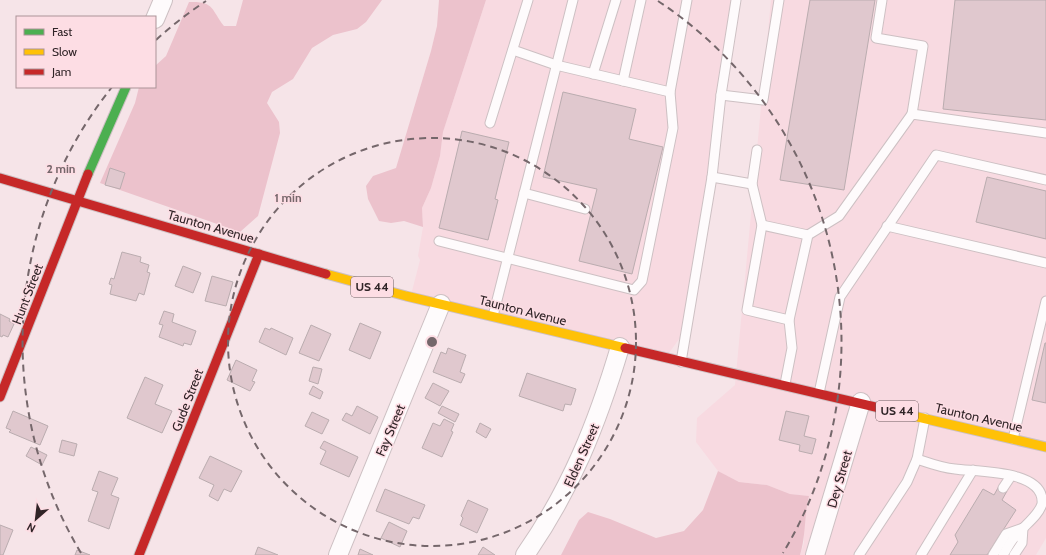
<svg xmlns="http://www.w3.org/2000/svg" width="1046" height="555" font-family="Cabin,sans-serif">
<rect width="100%" height="100%" fill="#f6e4e8"/>
<g fill="#f8dae1">
<polygon points="486,0 737,0 682,335 666,357 411,295 420,260 418,256 423,227 422,208 431,188 440,156 443,132"/>
<polygon points="771,0 1046,0 1046,538 1036,555 800,555 804,543 804,524 809,496 790,494 767,485 739,482 725,475 718,471 696,442 697,418 735,385"/>
</g>
<g fill="#ecc2cc">
<path d="M 243,0 L 382,0 L 366,22 L 357,29 L 333,35 L 312,48 L 293,79 L 272,92 L 267,103 L 279,122 L 280,133 L 258,216 L 240,232 L 100,183 L 135,103 L 139,87 L 155,87 L 155,66 L 166,56 L 189,2 C 214,1 211,9 224,26 L 236,26 Z"/>
<polygon points="439,0 486,0 443,132 440,156 431,188 422,208 423,227 404,221 391,223 379,221 368,199 366,186 373,176 396,168 431,51 437,26"/>
<path d="M 718,471 L 739,482 L 767,485 L 790,494 L 809,496 C 804,516 806,536 800,555 L 561,555 L 579,520 L 588,512 L 610,519 L 656,538 L 684,531 L 703,510 Z"/>
</g>
<g fill="#e0c8ce" stroke="#baacaf">
<polygon points="810,0 875,0 844,190 780,180"/>
<polygon points="955,0 1046,0 1046,120 943,109"/>
<polygon points="563,92 636,109 629,139 663,147 632,274 579,261 597,189 543,177"/>
<polygon points="462,131 509,142 495,199 498,200 488,240 439,228"/>
<polygon points="110,168 125,173 120,189 105,185"/>
<polygon points="987,177 1046,191 1046,239 976,222"/>
<polygon points="122,252 141,257 140,262 149,265 147,272 150,273 144,295 139,293 136,301 110,294 112,285 109,284 111,278 114,279"/>
<polygon points="183,266 201,273 193,293 175,286"/>
<polygon points="212,276 233,282 226,306 205,301"/>
<polygon points="164,311 174,314 172,322 196,331 191,345 184,343 183,346 159,337 163,325 159,324"/>
<polygon points="0,314 10,319 9,321 14,324 8,337 3,335 2,337 0,336"/>
<polygon points="360,323 381,332 370,359 349,350"/>
<polygon points="311,325 331,334 319,361 299,353"/>
<polygon points="265,328 270,330 271,328 293,338 286,355 259,342"/>
<polygon points="1045,343 1046,343 1046,403 1032,400"/>
<polygon points="448,348 466,355 460,372 465,374 461,383 433,372 441,352 446,354"/>
<polygon points="236,360 257,370 252,381 255,382 250,391 227,380"/>
<polygon points="313,367 322,369 318,384 309,381"/>
<polygon points="527,373 576,389 571,405 565,404 563,411 519,396"/>
<polygon points="145,377 163,385 155,404 172,411 162,433 127,418"/>
<polygon points="433,383 449,391 440,406 425,398"/>
<polygon points="313,386 323,392 320,399 309,394"/>
<polygon points="357,406 378,417 370,434 342,420 346,413 352,416"/>
<polygon points="442,406 459,414 455,422 438,413"/>
<polygon points="13,411 48,426 40,445 9,432 11,430 6,428"/>
<polygon points="786,411 809,416 804,436 816,439 812,454 799,451 800,445 779,440"/>
<polygon points="312,412 329,420 322,434 305,426"/>
<polygon points="444,419 454,424 451,431 453,432 442,457 422,448 433,423 440,426"/>
<polygon points="480,423 491,429 486,438 476,432"/>
<polygon points="62,440 77,444 74,456 59,452"/>
<polygon points="324,441 358,457 349,477 320,464 326,451 320,448"/>
<polygon points="31,447 47,455 42,465 26,456"/>
<polygon points="210,456 242,471 231,492 224,489 218,501 209,496 214,485 199,478"/>
<polygon points="99,471 118,478 111,495 119,498 109,529 88,521 98,492 92,490"/>
<polygon points="999,486 1007,491 1002,500 1016,510 987,555 950,555 958,542 955,535 983,489 994,495"/>
<polygon points="385,489 425,505 419,519 413,517 409,524 376,511"/>
<polygon points="468,500 488,509 477,533 460,525 463,518 461,516"/>
<polygon points="389,522 407,531 400,547 381,538"/>
<polygon points="0,525 13,530 3,555 0,555"/>
<polygon points="258,547 278,555 255,555"/>
<polygon points="483,547 495,555 478,555"/>
<polygon points="360,549 373,555 358,555"/>
<polygon points="77,550 90,555 75,555"/>
</g>
<g fill="none" stroke-linecap="round" stroke-linejoin="round">
<g stroke="#cdc0c3" stroke-width="11">
<g id="lane">
<polyline points="882,0 876,38 923,46 912,114"/>
<polyline points="513,50 556,65 670,92"/>
<polyline points="593,74 616,0"/>
<polyline points="623,81 641,0"/>
<polyline points="721,95 763,100 779,0"/>
<polyline points="490,123 528,0"/>
<polyline points="757,150 752,184 762,225 747,310 789,320"/>
<polyline points="712,177 752,184"/>
<polyline points="524,193 585,209"/>
<polyline points="762,225 808,235"/>
<polyline points="887,226 1046,263"/>
<polyline points="439,241 634,290 642,281 673,128 670,92 687,0"/>
<polyline points="493,316 573,0"/>
<polyline points="681,362 712,177 721,95 736,0"/>
<polyline points="785,384 792,348 789,320 808,235 839,216 912,114 1046,133"/>
<polyline points="819,393 840,297 936,155 1046,180"/>
<polyline points="1013,439 1046,301"/>
<path d="M 917,459 C 929,463 942,468 955,469 C 974,472 1046,469 1042,504 C 1038,517 1023,526 1015,537 C 1010,542 1007,549 1003,555"/>
<polyline points="1003,488 1011,476"/>
<polyline points="859,555 907,482 917,459 925,418"/>
<polyline points="921,555 973,470"/>
<polyline points="993,555 1006,534 1023,528 1022,543 1014,555"/>
</g>
</g>
<g stroke="#cdc0c3" stroke-width="20">
<g id="street">
<polyline points="155,19 163,0"/>
<polyline points="338,555 441,304"/>
<path d="M 525,555 C 571,489 597,424 620,347"/>
<polyline points="815,555 861,402"/>
</g>
</g>
<g stroke="#cdc0c3" stroke-width="11">
<polyline id="fast" points="88,174 126,87"/>
</g>
<g stroke="#cdc0c3" stroke-width="11">
<g id="slow">
<polyline points="326,274 406,296 625,348"/>
<polyline points="905,414 1046,447"/>
</g>
</g>
<g stroke="#cdc0c3" stroke-width="11">
<g id="jam">
<polyline points="0,178 326,274"/>
<polyline points="625,348 905,414"/>
<polyline points="0,397 88,174"/>
<polyline points="139,555 259,254"/>
</g>
</g>
<use href="#lane" stroke="#fefbfc" stroke-width="9"/>
<use href="#street" stroke="#fefbfc" stroke-width="18"/>
<use href="#fast" stroke="#4caf50" stroke-width="9"/>
<use href="#slow" stroke="#ffc107" stroke-width="9"/>
<use href="#jam" stroke="#c62828" stroke-width="9"/>
</g>
<g fill="none" stroke="#75676b" stroke-width="2" stroke-dasharray="7 5">
<circle cx="432" cy="342" r="204"/>
<path d="M81 553A409 409 0 0 1 112 87M156 40A409 409 0 0 1 206 1M658 1A409 409 0 0 1 783 553"/>
</g>
<g text-anchor="middle" stroke-width="3" stroke-linejoin="round" paint-order="stroke">
<g fill="#fddde4" stroke="#6e5c60" stroke-width="1">
<rect x="351" y="277" width="42" height="20" rx="3"/>
<rect x="876" y="401" width="42" height="20" rx="3"/>
</g>
<g font-size="12" font-weight="bold" fill="#302427">
<text x="372" y="291">US 44</text>
<text x="897" y="415">US 44</text>
</g>
<g font-size="13" fill="#302427" stroke="#fddde4">
<text transform="translate(211 226) rotate(16)" y="5">Taunton Avenue</text>
<text transform="translate(27 294) rotate(-69)" y="5">Hunt Street</text>
<text transform="translate(523 310) rotate(14)" y="5">Taunton Avenue</text>
<text transform="translate(187 400) rotate(-69)" y="5">Gude Street</text>
<text transform="translate(979 417) rotate(13)" y="5">Taunton Avenue</text>
<text transform="translate(390 430) rotate(-67)" y="5">Fay Street</text>
<text transform="translate(581 455) rotate(-66)" y="5">Elden Street</text>
<text transform="translate(839 479) rotate(-74)" y="5">Dey Street</text>
</g>
</g>
<circle cx="432" cy="342" r="6" fill="#75676b" stroke="#fddde4" stroke-width="2"/>
<g font-size="12" text-anchor="middle" font-weight="bold" fill="#75676b" stroke="#fddde4" stroke-width="3" stroke-linejoin="round" paint-order="stroke">
<text x="61" y="173">2 min</text>
<text x="288" y="202">1 min</text>
</g>
<rect x="16" y="16" width="140" height="72" fill="#fddde4" stroke="#ab9398"/>
<rect x="24" y="29" width="20" height="6" fill="#4caf50" stroke="#ab9398"/>
<text x="52" y="36" font-size="12" fill="#302427">Fast</text>
<rect x="24" y="49" width="20" height="6" fill="#ffc107" stroke="#ab9398"/>
<text x="52" y="56" font-size="12" fill="#302427">Slow</text>
<rect x="24" y="69" width="20" height="6" fill="#c62828" stroke="#ab9398"/>
<text x="52" y="76" font-size="12" fill="#302427">Jam</text>
<g transform="translate(36 519) rotate(208)" stroke="#fddde4" stroke-width="3" paint-order="stroke">
<path d="M0-3L7 15L0 10L-7 15Z" fill="#302427"/>
<text y="-6" font-size="11" font-weight="bold" text-anchor="middle" fill="#302427">N</text>
</g>
</svg>
